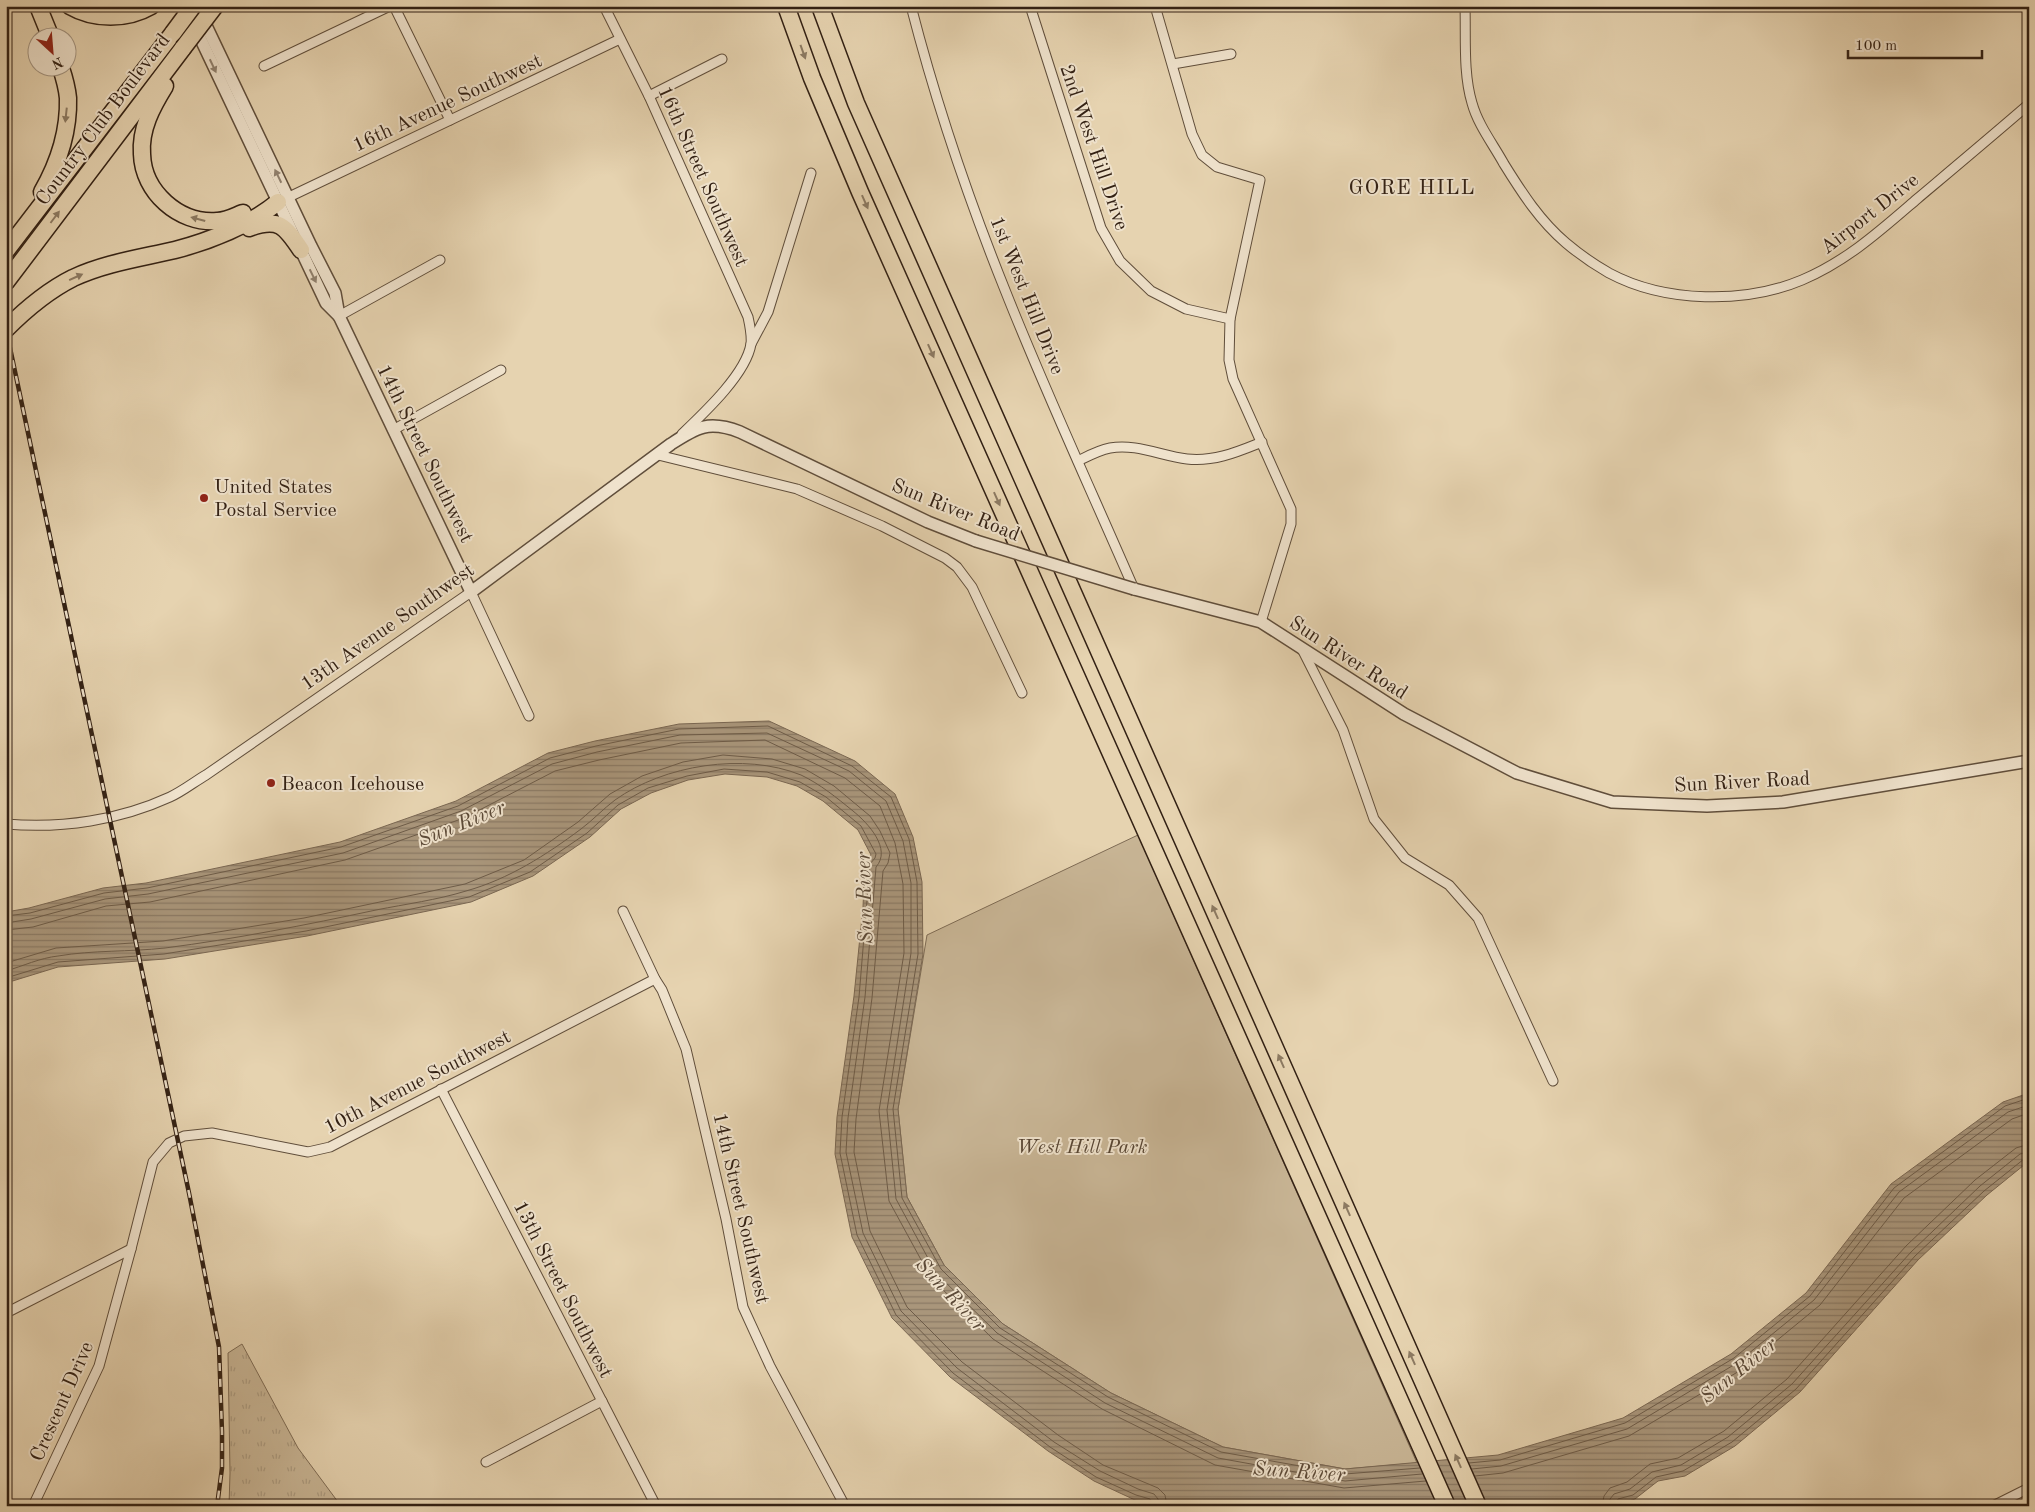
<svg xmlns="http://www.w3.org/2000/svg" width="2035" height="1512" font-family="'Old Standard TT',serif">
<defs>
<pattern id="grass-tufts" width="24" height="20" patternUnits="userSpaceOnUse" patternTransform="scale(1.25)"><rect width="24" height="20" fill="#c8b595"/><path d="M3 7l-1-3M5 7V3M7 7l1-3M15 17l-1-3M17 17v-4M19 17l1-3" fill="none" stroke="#ac9b80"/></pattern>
<pattern id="water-rules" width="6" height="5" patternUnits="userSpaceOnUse" patternTransform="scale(1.25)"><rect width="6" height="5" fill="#a9967b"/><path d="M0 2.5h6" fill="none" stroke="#8a7a64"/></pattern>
</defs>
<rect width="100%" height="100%" fill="#e6d3b0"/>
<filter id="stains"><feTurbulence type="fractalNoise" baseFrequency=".004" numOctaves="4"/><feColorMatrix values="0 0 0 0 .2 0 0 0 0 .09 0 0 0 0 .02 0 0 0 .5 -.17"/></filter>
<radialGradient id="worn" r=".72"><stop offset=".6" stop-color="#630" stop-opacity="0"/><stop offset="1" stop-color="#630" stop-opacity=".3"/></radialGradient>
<polygon fill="url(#grass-tufts)" stroke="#7e6b54" points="242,1344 298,1448 341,1506 229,1506 230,1473 228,1353"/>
<polygon fill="#c8b595" stroke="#7e6b54" points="1138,835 1417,1463 1345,1469 1223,1447 1111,1393 1003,1324 944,1265 907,1197 898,1109 927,935"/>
<polygon fill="url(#water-rules)" stroke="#7a6752" points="769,721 855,761 895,794 913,837 922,882 923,954 898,1109 907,1197 944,1265 1003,1324 1111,1393 1223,1447 1345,1469 1498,1455 1623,1418 1731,1354 1806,1293 1891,1184 2003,1102 2029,1093 2029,1161 1987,1195 1918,1260 1800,1392 1735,1446 1685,1476 1658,1481 1635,1499 1613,1506 1157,1506 1135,1500 1094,1481 1048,1451 950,1377 892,1318 852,1237 835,1154 837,1117 854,996 863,907 865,861 871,855 858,830 823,801 797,786 767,777 725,774 688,780 651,793 621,809 590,837 533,876 471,902 307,936 165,959 58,967 6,983 6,912 29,908 103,888 146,883 340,842 456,801 548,753 595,741 679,724"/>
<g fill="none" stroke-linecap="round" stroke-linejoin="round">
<g stroke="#6e5c48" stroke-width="1">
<polyline points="6,916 30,913 104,893 147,888 341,847 458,806 550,758 596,746 679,729 768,726 852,766 891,797 909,839 917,882 918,954 893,1109 902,1198 941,1269 1000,1328 1108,1397 1221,1452 1345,1474 1420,1468"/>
<polyline points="6,923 31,919 105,899 148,894 343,853 461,811 552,764 597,752 680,735 767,733 849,771 886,801 903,841 911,883 911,953 887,1110 896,1199 936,1273 997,1333 1105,1403 1218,1458 1345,1481 1422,1474"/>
<polyline points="6,930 33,927 106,906 150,902 345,860 464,818 555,771 599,760 681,743 765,740 845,778 880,806 895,843 903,884 904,953 879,1111 889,1201 931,1278 993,1339 1102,1409 1215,1465 1344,1488 1426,1481"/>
<polyline points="6,963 56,948 163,941 304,918 465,884 524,860 578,822 610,794 642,776 683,762 723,755 772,759 805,769 834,786 870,816 880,831 890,853 888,863 883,871 872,998 856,1119 854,1152 870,1231 907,1307 962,1362 1058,1435 1103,1465 1158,1488 1165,1495 1167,1506"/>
<path d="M 6,971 C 23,966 40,958 58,956 C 93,950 129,952 165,948 C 235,939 306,925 376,910 C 406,904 437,900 466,891 C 509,879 546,855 581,829 C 593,820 603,809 615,800 C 664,765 744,752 801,775 C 820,784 837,798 853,811 C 868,823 892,849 876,867 L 865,997 L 848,1118 L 846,1152 L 863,1233 L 901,1311 L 957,1368 L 1054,1442 L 1100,1471 L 1138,1489 L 1154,1494 L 1158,1499 L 1159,1506"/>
<polyline points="6,978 58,962 164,954 306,931 469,897 530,872 587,833 618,805 648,788 687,776 724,769 767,772 800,782 826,797 861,826 876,854 875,858 870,864 859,997 842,1117 840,1153 857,1235 896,1315 953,1373 1050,1447 1096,1477 1136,1495 1150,1499 1153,1506"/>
<polyline points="1469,1463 1500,1460 1625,1423 1734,1358 1810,1296 1894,1188 2005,1106 2029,1098"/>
<polyline points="1472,1469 1501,1466 1627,1429 1737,1363 1814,1300 1899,1192 2008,1112 2029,1105"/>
<polyline points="1475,1476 1503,1473 1629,1436 1741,1370 1820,1305 1904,1198 2012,1119 2029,1113"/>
<polyline points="1602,1506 1604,1496 1610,1488 1627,1482 1650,1464 1678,1458 1724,1431 1787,1379 1906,1246 1975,1180 2016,1148 2029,1144"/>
<polyline points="1609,1506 1610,1499 1614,1494 1630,1489 1652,1472 1681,1465 1728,1437 1792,1384 1911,1252 1980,1186 2020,1154 2029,1152"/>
<polyline points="1616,1506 1618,1499 1633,1495 1656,1477 1683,1471 1732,1442 1796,1389 1915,1256 1984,1191 2024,1159 2029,1158"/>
</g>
<g stroke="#604e3b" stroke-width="11">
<g id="minor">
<polyline points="394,6 450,120"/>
<path d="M 604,6 L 649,96 L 748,317 C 750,326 752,335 751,344 C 746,374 704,413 682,434"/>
<path d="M 911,6 C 936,103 968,198 1005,290 C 1045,391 1091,490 1134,589"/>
<polyline points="1030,6 1101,228 1120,261 1151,291 1186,309 1230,319"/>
<polyline points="1155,6 1192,134 1202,155 1217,167 1260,180 1230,319 1229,360 1233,379 1291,509 1291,524 1261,622"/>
<path d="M 1465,6 C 1466,38 1463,73 1472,103 C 1478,125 1493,144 1504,164 C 1522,193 1540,221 1566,243 C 1579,254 1595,265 1609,273 C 1665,303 1745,304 1802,280 C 1847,261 1881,230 1917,199 C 1955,167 1992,136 2029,104"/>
<polyline points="1173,64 1231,54"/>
<polyline points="264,66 390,6"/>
<polyline points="649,96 722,59"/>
<polyline points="289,197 620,39"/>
<polyline points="339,316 440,260"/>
<polyline points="751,344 768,312 811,173"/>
<polyline points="393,430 501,370"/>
<polyline points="658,455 797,489 882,526 945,558 957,567 972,587 1022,693"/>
<path d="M 1078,461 C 1088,456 1099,450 1110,448 C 1135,443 1162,456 1187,459 C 1214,462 1237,452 1262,442"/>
<polyline points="1302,649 1343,730 1374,819 1405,858 1449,885 1478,918 1553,1081"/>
<path d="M 6,824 C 62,829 120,820 170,797 C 183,791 194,782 206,775 L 471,592 L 529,716"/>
<polyline points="623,911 655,979 662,990 686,1049 726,1219 743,1307 770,1366 845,1506"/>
<polyline points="441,1089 656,1506"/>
<polyline points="6,1313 131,1249 153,1162 169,1143 184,1136 212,1133 308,1152 330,1147 655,979"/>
<polyline points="486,1462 602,1401"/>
<polyline points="33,1506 99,1366 131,1249"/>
<polyline points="1993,1506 2029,1488"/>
</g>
</g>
<g stroke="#604e3b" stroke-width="14">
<g id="tertiary">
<polyline points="186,8 326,303 339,316"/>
<path d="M 201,15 L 311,246 L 335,293 L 339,316 L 471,592 L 671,444 C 697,427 709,420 740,432 L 928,522 L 976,541"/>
<polyline points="1134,589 1261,622 1404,714 1517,773 1612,802 1707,806 1783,802 2029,761"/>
</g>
</g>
<g stroke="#332114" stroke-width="19">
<g id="motorway">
<polyline points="38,6 51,38"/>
<path d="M 70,6 C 94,20 127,20 151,6"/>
<polyline points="786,6 812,78 860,192 1447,1506"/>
<polyline points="820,6 856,103 1478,1506"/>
<path d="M 165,86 C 152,107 140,129 142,154 C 143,192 179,224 217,221 C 227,221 235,216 243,213"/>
<path d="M 42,192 C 58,164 69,131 68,98 C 67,88 64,77 61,68"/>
<path d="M 249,228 C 279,217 285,226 301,250"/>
<polyline points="6,251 173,33"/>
<polyline points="6,282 183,48"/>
<path d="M 6,329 C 26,309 47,291 73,278 C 105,263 141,258 175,250 C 210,241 250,225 278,202"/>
</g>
</g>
<use href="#minor" stroke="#efe2cc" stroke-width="9"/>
<use href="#tertiary" stroke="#efe2cc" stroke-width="11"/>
<use href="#motorway" stroke="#e6d3b0" stroke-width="16"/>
<g stroke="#332114" stroke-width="4.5">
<polyline id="rail" points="6,329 189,1193 219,1347 222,1432 222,1468 217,1506"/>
</g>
<use href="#rail" stroke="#efe2cc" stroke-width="2.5" stroke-dasharray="8" stroke-linecap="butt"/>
<g stroke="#604e3b" stroke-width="14" stroke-linecap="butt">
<polyline id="tertiary-bridge" points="976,541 1134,589"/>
</g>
<g stroke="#332114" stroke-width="19" stroke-linecap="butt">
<g id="motorway-bridge">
<polyline points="173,33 193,6"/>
<polyline points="183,48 215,6"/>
</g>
</g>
<use href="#tertiary-bridge" stroke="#efe2cc" stroke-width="11"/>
<use href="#motorway-bridge" stroke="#e6d3b0" stroke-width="16"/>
</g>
<defs><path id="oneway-solid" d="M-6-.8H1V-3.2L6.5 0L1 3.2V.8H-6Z" transform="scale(1.25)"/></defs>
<g fill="#8c7a62">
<use href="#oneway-solid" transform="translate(803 52) rotate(70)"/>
<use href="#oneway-solid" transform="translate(66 115) rotate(96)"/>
<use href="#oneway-solid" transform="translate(865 202) rotate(66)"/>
<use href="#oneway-solid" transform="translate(55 217) rotate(-53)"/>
<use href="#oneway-solid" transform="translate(198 219) rotate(-165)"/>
<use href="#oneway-solid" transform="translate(76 277) rotate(-24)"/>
<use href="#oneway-solid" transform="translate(931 351) rotate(66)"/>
<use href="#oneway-solid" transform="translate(997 499) rotate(66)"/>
<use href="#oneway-solid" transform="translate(1215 912) rotate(-114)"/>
<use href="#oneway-solid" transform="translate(1281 1061) rotate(-114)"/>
<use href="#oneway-solid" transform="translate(1347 1209) rotate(-114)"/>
<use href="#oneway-solid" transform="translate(1412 1358) rotate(-114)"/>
<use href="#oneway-solid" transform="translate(1458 1461) rotate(-114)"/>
</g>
<g fill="#918270">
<use href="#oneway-solid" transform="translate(213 66) rotate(65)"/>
<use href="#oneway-solid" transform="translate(278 176) rotate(-116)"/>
<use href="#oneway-solid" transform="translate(313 276) rotate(64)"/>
</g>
<g fill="#8f2418" stroke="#efe2cc" stroke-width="2">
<circle cx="204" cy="498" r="5"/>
<circle cx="271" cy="783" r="5"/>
</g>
<g text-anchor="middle" stroke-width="4" stroke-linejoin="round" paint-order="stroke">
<g font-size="20" fill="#332114" stroke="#efe2cc">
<text transform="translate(447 102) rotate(-25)" y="7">16th Avenue Southwest</text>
<text transform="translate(102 119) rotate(-53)" y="7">Country Club Boulevard</text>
<text transform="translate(1095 147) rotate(71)" y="7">2nd West Hill Drive</text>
<text transform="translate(704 176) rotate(66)" y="7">16th Street Southwest</text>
<text transform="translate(1869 213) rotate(-38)" y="7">Airport Drive</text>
<text transform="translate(1028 295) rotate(68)" y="7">1st West Hill Drive</text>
<text transform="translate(426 453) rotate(64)" y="7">14th Street Southwest</text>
<text transform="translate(956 509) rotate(22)" y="7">Sun River Road</text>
<text transform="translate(387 626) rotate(-35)" y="7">13th Avenue Southwest</text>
<text transform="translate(1349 657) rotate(33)" y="7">Sun River Road</text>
<text transform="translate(1742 781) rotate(-3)" y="7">Sun River Road</text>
<text transform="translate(417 1081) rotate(-27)" y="7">10th Avenue Southwest</text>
<text transform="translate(742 1208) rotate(77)" y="7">14th Street Southwest</text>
<text transform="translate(564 1289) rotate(63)" y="7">13th Street Southwest</text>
<text transform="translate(61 1401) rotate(-66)" y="7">Crescent Drive</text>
</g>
<g font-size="20" fill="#332114" stroke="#efe2cc" text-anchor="start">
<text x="214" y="493">United States<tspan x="214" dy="23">Postal Service</tspan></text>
<text x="281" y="790">Beacon Icehouse</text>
</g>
<g font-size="20" font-style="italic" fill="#584634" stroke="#efe2cc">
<text x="1082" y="1153">West Hill Park</text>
</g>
<g font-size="21" letter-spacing="1" fill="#332114" stroke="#efe2cc">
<text x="1412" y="194">GORE HILL</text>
</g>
<g font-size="21" font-style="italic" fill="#5c4a38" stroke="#efe2cc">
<text transform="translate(461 823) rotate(-22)" y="7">Sun River</text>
<text transform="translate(864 898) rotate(-92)" y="7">Sun River</text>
<text transform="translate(951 1294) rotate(47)" y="7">Sun River</text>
<text transform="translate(1738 1370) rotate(-39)" y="7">Sun River</text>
<text transform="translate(1299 1471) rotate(4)" y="7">Sun River</text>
</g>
</g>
<rect width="2035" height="1512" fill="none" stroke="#e6d3b0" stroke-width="25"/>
<rect x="8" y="8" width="2020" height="1497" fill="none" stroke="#332114" stroke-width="2.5"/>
<rect x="12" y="12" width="2010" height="1487" fill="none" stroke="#332114"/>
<g transform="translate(52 52) rotate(154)"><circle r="24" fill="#efe2cc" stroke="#a49582"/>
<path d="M0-4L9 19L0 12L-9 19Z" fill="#8f2418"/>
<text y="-8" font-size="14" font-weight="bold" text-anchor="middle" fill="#332114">N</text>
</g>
<path d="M1848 50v8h134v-8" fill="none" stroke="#332114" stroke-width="2.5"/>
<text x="1855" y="50" font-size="15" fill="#332114" stroke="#efe2cc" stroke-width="4" paint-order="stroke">100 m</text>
<rect width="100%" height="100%" filter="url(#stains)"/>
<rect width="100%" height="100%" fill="url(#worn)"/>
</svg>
